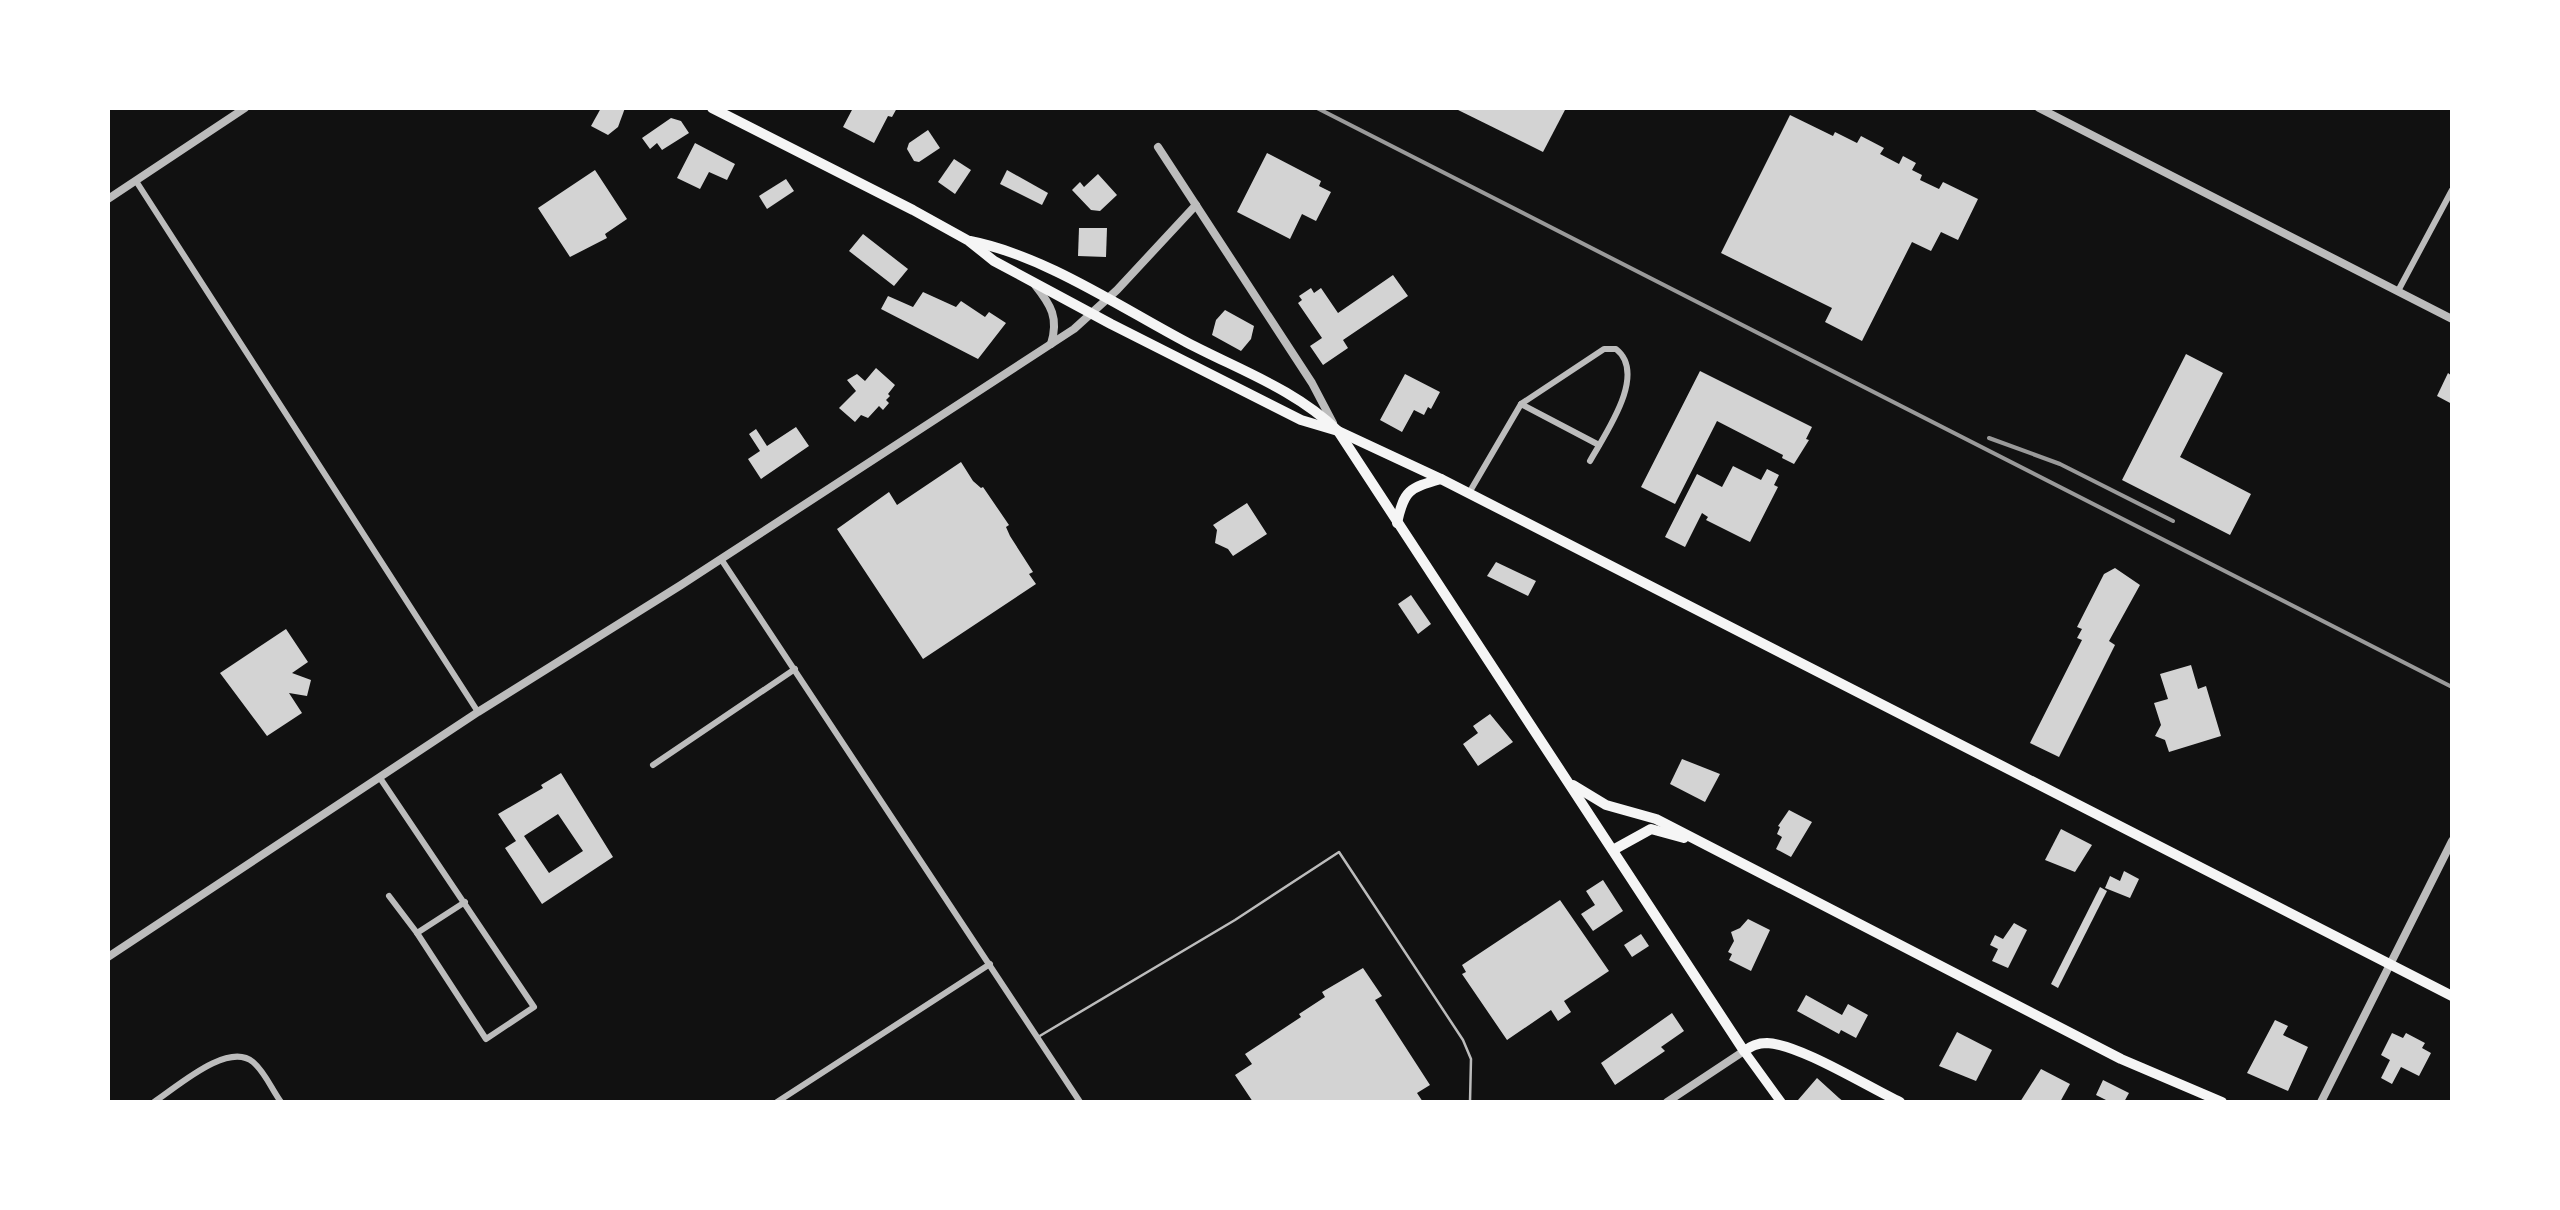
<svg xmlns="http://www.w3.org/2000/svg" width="2560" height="1210" font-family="Ubuntu,sans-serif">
<rect width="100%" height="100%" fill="#111"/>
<g fill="#d3d3d3" fill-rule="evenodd">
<polygon points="601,108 625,108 618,127 608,135 591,126"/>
<polygon points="853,108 897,108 892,117 888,116 874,143 843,127"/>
<polygon points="1454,108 1566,108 1543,152"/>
<polygon points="1790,115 1833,136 1835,132 1857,143 1861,136 1884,148 1880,154 1899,164 1903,156 1916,163 1912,170 1922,175 1920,180 1939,189 1943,182 1978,199 1958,240 1941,232 1931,251 1912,242 1862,341 1825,322 1832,308 1721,253"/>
<polygon points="671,118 681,121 689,133 662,150 657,143 650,149 642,138"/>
<polygon points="928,130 940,148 919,162 914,161 907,149 909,143"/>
<polygon points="695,143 735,164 727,180 709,172 700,189 677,178"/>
<polygon points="1267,153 1321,181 1319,186 1331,192 1316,221 1302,214 1290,239 1237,212"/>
<polygon points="954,159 971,170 955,194 938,182"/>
<polygon points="595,170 627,219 605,234 607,238 570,257 538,208"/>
<polygon points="1007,170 1048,193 1042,205 1000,184"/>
<polygon points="1098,174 1117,195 1100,211 1091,210 1072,190 1080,182 1084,187"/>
<polygon points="786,179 794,191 767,209 759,196"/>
<polygon points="1079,228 1107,228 1106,257 1078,256"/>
<polygon points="863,234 908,269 894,286 849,251"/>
<polygon points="1393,275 1408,296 1343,340 1348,348 1323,365 1310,346 1322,338 1298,303 1302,300 1299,296 1311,288 1314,293 1321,288 1338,313"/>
<polygon points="923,292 956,307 961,301 985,317 989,312 1006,323 978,359 881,309 888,296 913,307"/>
<polygon points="1225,310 1254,326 1251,339 1241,351 1212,335 1216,320"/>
<polygon points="2186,354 2223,373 2180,457 2251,494 2230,535 2122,480"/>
<polygon points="876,368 895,385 888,394 890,396 886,400 889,403 883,410 879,406 868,418 861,415 855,422 839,408 856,391 847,380 857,374 865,381"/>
<polygon points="1700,371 1812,427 1806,439 1809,440 1794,464 1782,458 1783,455 1717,421 1675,504 1641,487"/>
<polygon points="2448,373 2452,376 2452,404 2437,396"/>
<polygon points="1405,374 1440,392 1431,409 1428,407 1424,415 1414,410 1402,432 1380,420"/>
<polygon points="796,427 809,446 761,479 748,459 760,451 749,434 756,429 767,446"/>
<polygon points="961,462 973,481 981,488 983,487 1009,525 1006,527 1010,536 1033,572 1029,574 1036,584 923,659 837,529 889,492 897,505"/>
<polygon points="1733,466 1761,480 1767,469 1779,475 1774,485 1778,487 1750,542 1706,520 1708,517 1702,513 1685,547 1665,537 1697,474 1722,487"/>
<polygon points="1247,503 1267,534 1233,556 1228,549 1215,543 1217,530 1213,525"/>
<polygon points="1496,562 1536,581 1528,596 1487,576"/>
<polygon points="2115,568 2140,585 2109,641 2115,645 2059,757 2030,743 2082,640 2077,638 2082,629 2077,627 2104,574"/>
<polygon points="1411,595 1431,624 1418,634 1398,604"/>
<polygon points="286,629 308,662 292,673 311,680 307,696 289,693 302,713 267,736 220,673"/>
<polygon points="2191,665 2198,689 2206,686 2221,736 2169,752 2165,740 2155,736 2161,725 2154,703 2168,699 2160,674"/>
<polygon points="1490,714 1513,742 1478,766 1463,744 1478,733 1473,726"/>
<polygon points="1682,759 1720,774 1705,802 1670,784"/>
<path d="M 561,773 L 613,857 L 542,904 L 505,848 L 516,841 L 498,814 L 543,788 L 541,785 ZM 558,814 L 583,851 L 549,873 L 524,836 Z"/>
<polygon points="1789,810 1812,822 1791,857 1776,849 1782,837 1777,834 1780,827 1778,826"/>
<polygon points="2061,829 2092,845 2075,872 2045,860"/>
<polygon points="2124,871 2139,879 2130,898 2105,888 2110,876 2120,881"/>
<polygon points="1603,880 1623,911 1593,931 1581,914 1595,905 1586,891"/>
<polygon points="2100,887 2107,891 2058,988 2051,984"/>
<polygon points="1560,900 1609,971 1564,1001 1571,1012 1558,1021 1551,1010 1507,1040 1462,974 1466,972 1462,965"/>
<polygon points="1748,919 1770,930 1751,971 1729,960 1732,954 1728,952 1734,941 1731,932 1740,928"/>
<polygon points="2014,923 2027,930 2008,968 1992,961 1998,949 1990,945 1995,935 2003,939"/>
<polygon points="1641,934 1649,946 1632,957 1624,945"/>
<polygon points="1363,968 1382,996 1375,1000 1430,1085 1417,1093 1423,1102 1253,1102 1235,1075 1252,1064 1245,1054 1301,1017 1299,1014 1325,997 1322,992"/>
<polygon points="1806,995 1842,1015 1848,1004 1868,1015 1856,1038 1841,1030 1839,1034 1797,1011"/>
<polygon points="1672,1013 1684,1031 1661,1047 1665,1051 1615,1085 1601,1063"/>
<polygon points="2275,1020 2288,1026 2283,1035 2308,1047 2288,1091 2247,1073"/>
<polygon points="1957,1032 1992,1050 1976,1081 1939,1066"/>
<polygon points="2392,1033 2403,1038 2406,1033 2425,1043 2422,1048 2431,1053 2419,1076 2401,1067 2392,1084 2381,1078 2390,1060 2381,1055"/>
<polygon points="2041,1069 2070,1084 2060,1102 2020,1102"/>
<polygon points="1817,1078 1839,1098 1844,1102 1801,1102 1798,1100"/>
<polygon points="2103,1080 2129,1093 2124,1102 2110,1102 2096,1095"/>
</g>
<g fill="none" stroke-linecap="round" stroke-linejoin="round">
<polyline stroke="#bcbcbc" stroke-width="2.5" points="1038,1037 1235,920 1339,852 1463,1040 1471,1059 1470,1102"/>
<g stroke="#bcbcbc" stroke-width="6">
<polyline points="136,181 478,712"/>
<polyline points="2398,291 2452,190"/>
<polyline points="1521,404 1599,445"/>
<path d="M 1469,493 L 1521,404 L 1604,349 L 1616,349 C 1648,374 1605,434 1590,461"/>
<polyline points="721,559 1080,1102"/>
<polyline points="653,765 795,669"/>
<polyline points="380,778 534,1007 486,1039 417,933 389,896"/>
<polyline points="417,933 465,902"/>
<path d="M 154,1102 C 177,1087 228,1041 253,1062 C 265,1072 272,1090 281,1102"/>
<polyline points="777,1102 990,964"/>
</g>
<g stroke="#bcbcbc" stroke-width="8">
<polyline points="2039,108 2452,319"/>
<polyline points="1158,147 1312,383 1333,423"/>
<polyline points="108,199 245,108"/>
<path d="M 1035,285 C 1051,305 1059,318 1051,344"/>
<polyline points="108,957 478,712 681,585 1074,329 1117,290 1196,205"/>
<polyline points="1667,1102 1744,1051"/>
<polyline points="2321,1102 2452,841"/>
</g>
<polyline stroke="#f5f5f5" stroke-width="9" points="1744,1051 1781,1102"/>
<g stroke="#f5f5f5" stroke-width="10">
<polyline points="712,108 913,210 969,241 994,261 1111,324 1301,420 1338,431 1441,479 2452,996"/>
<path d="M 970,241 C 1043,255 1120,307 1186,342 C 1239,370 1295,389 1338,431 L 1744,1051 C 1752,1046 1757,1043 1767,1043 C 1799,1044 1868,1087 1900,1102"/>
<path d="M 1397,523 C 1404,490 1409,488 1441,479"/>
<polyline points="1573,785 1606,805 1656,819 2121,1059 2222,1102"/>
<polyline points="1613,850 1651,829 1684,838"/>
</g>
<g stroke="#9a9a9a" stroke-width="4">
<polyline points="1317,108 2452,687"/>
<polyline points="1989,438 2060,464 2173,521"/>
</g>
</g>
<rect width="2560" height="1210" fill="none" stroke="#ffffff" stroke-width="220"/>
</svg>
